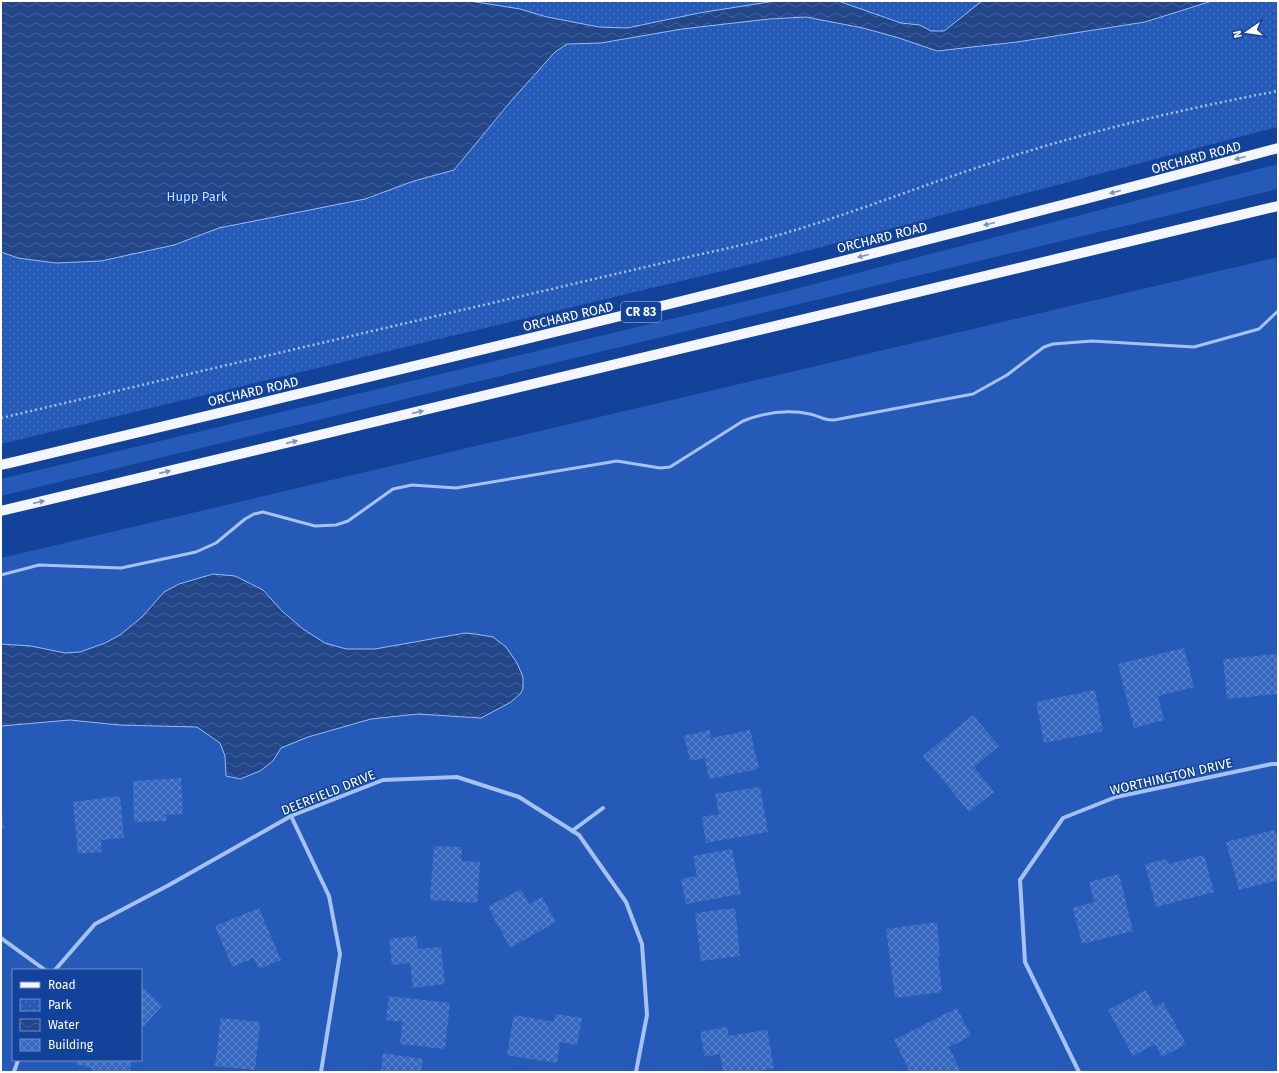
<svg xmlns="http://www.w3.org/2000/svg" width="1279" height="1073" font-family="'Fira Sans',sans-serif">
<defs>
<pattern id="park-dots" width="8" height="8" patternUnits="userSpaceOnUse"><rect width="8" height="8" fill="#265ab8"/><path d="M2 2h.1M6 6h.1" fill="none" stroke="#4773c3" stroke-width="1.8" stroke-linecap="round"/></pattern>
<pattern id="water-waves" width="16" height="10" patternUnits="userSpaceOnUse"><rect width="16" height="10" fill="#234688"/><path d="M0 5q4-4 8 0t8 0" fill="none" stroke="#44629a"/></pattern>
<pattern id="building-cross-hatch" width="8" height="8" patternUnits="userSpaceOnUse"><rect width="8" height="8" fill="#3768c0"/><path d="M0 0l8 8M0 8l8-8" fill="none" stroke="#5f86cd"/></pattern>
</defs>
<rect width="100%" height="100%" fill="#13429a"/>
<g fill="#265ab8" fill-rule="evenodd">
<polygon points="1278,164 1278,189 1,496 1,479 780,293"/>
<path d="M 1278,257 L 1278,1072 L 1,1072 L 1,558 ZM 13,970 L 141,970 L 141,1060 L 13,1060 Z"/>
</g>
<polygon fill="url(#park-dots)" points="1,1 1278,1 1278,127 810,250 1,444"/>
<g fill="url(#water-waves)" stroke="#98bcf6">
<polygon points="1,1 470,1 520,9 547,17 599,27 627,28 699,13 775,1 838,1 901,23 920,25 931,31 944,31 982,1 1212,1 1145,22 1017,42 937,51 899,38 863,28 806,17 769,19 682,29 601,43 567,44 555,52 511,101 454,170 414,181 365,199 219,228 174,245 101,261 56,263 18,258 1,252"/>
<polygon points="213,574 235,576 263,590 282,611 303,629 325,643 346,649 375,649 465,633 475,634 493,637 506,647 517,663 523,677 523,688 521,693 511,702 481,718 418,714 371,719 308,737 281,748 273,761 260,771 240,779 226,776 225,756 220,743 197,727 119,725 70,720 1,726 1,644 31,646 65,653 80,652 105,643 120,635 142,617 164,592 179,584"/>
</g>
<g fill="url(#building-cross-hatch)">
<polygon points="1184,648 1194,687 1158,696 1164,720 1134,728 1118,664"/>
<polygon points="1278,654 1278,694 1227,699 1223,659"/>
<polygon points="1095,690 1103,731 1044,743 1036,702"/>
<polygon points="973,715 999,746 974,767 994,792 969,812 923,756"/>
<polygon points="710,730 711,738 750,730 759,769 709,779 705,758 690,761 684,736"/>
<polygon points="181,778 183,814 166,815 167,821 134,822 133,781"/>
<polygon points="760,787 768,832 706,843 702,817 719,814 715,794"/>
<polygon points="120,796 124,838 101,840 102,852 78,854 73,802"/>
<polygon points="1,808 4,828 1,828"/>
<polygon points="1275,830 1278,842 1278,880 1239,890 1226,842"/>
<polygon points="434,846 462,847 461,861 480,862 477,903 430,900"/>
<polygon points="732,849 741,894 686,904 681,879 697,876 693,856"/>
<polygon points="1204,855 1214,892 1156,907 1145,864 1167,859 1168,864"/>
<polygon points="1119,874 1133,931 1082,944 1073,908 1094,902 1089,882"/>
<polygon points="521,889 529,904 542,897 556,922 510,948 488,907"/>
<polygon points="259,908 281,960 259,969 254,958 232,967 215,926"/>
<polygon points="735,908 740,956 701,961 695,913"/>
<polygon points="937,922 940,956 938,956 942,992 895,998 886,929"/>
<polygon points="416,936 418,949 441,947 445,984 413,988 410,963 392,965 389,939"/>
<polygon points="141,986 162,1006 141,1029"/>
<polygon points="1146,990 1155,1007 1163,1002 1186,1044 1162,1057 1155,1044 1133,1056 1108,1010"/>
<polygon points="389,996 450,1003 445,1049 400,1044 402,1022 386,1020"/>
<polygon points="957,1008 971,1036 949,1047 961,1072 910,1072 894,1040"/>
<polygon points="555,1014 582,1018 577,1045 560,1042 557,1063 507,1055 514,1015 554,1022"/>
<polygon points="221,1018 260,1022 255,1070 215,1066"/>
<polygon points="727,1027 729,1036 767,1030 774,1068 753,1072 723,1072 720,1054 705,1057 700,1032"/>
<polygon points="383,1053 423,1059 421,1072 381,1072"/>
<polygon points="77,1060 129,1060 132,1061 130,1072 91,1072 92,1068 76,1064"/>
</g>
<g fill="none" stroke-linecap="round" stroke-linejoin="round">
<path stroke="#a6c2f3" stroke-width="2.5" stroke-dasharray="2 3" stroke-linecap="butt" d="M 1,418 L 701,254 C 804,234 898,193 997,161 C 1089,131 1183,109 1278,91"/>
<path stroke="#a6c2f3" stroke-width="3" d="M 1,575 L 39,565 L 121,568 L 196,552 L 216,543 L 245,519 L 254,514 L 263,512 L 315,526 L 336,525 L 348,521 L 393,489 L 412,485 L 456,488 L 617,461 L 660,468 L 670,467 L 743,421 C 766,412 787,409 810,414 C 819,416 825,421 834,420 L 973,394 L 1007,375 L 1044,347 L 1053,344 L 1092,341 L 1194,347 L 1259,329 L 1278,311"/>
<g stroke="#a6c2f3" stroke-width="4">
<polyline points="291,816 329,896 340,954 321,1072"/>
<polyline points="572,831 603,808"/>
<polyline points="1,938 45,970"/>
<polyline points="55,970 95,924 169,885 291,816 383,780 457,777 519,797 579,835 626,902 642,944 647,1015 636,1072"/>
<polyline points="14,1072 18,1060"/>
<polyline points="1079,1072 1025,962 1020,880 1063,818 1116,797 1272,764 1278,764"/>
</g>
<g stroke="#f3f6ff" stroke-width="10">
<path d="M 1,465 C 428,363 855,262 1278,148"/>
<polyline points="1,511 1278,206"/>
</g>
</g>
<defs><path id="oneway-solid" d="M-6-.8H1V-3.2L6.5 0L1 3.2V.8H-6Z"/></defs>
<g fill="#7893c7">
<use href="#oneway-solid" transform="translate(1240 158) rotate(165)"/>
<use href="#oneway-solid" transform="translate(1115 192) rotate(165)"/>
<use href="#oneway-solid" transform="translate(989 224) rotate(166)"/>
<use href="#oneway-solid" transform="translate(863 256) rotate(166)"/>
<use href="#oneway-solid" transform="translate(418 412) rotate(-13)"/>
<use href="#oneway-solid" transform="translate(292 442) rotate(-13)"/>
<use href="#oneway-solid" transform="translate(165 472) rotate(-13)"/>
<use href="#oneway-solid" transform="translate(39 502) rotate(-13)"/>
</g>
<g text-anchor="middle" stroke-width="3" stroke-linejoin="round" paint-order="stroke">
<rect fill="#13429a" stroke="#b8c6e1" stroke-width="1" x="621" y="302" width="40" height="20" rx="3"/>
<g font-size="12" font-weight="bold" fill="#fff">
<text x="641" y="316">CR 83</text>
</g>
<g font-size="13" fill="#fff" stroke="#13429a">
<text transform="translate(1196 157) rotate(-15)" y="5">ORCHARD ROAD</text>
<text transform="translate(882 237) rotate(-14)" y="5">ORCHARD ROAD</text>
<text transform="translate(568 316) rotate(-13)" y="5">ORCHARD ROAD</text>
<text transform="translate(253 391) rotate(-13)" y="5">ORCHARD ROAD</text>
<text transform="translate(1171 776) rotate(-13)" y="5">WORTHINGTON DRIVE</text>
<text transform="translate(328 792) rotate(-22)" y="5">DEERFIELD DRIVE</text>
</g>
<g font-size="13" fill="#cedffd" stroke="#13429a">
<text x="197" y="201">Hupp Park</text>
</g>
</g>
<rect width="1279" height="1073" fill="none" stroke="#ffffff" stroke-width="4"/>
<rect x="12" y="969" width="130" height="92" fill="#13429a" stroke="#718ec2"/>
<rect x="20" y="982" width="20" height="6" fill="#f3f6ff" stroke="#718ec2"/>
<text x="48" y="989" font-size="12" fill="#ffffff">Road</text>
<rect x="20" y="999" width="20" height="12" fill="url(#park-dots)" stroke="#718ec2"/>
<text x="48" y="1009" font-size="12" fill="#ffffff">Park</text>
<rect x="20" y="1019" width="20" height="12" fill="url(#water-waves)" stroke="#718ec2"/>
<text x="48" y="1029" font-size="12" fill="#ffffff">Water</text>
<rect x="20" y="1039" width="20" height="12" fill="url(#building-cross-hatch)" stroke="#718ec2"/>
<text x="48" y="1049" font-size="12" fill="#ffffff">Building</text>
<g transform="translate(1247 32) rotate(257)" stroke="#13429a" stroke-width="3" paint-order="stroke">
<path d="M0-3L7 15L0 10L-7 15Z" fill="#ffffff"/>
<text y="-6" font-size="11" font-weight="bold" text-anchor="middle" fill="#ffffff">N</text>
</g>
</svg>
